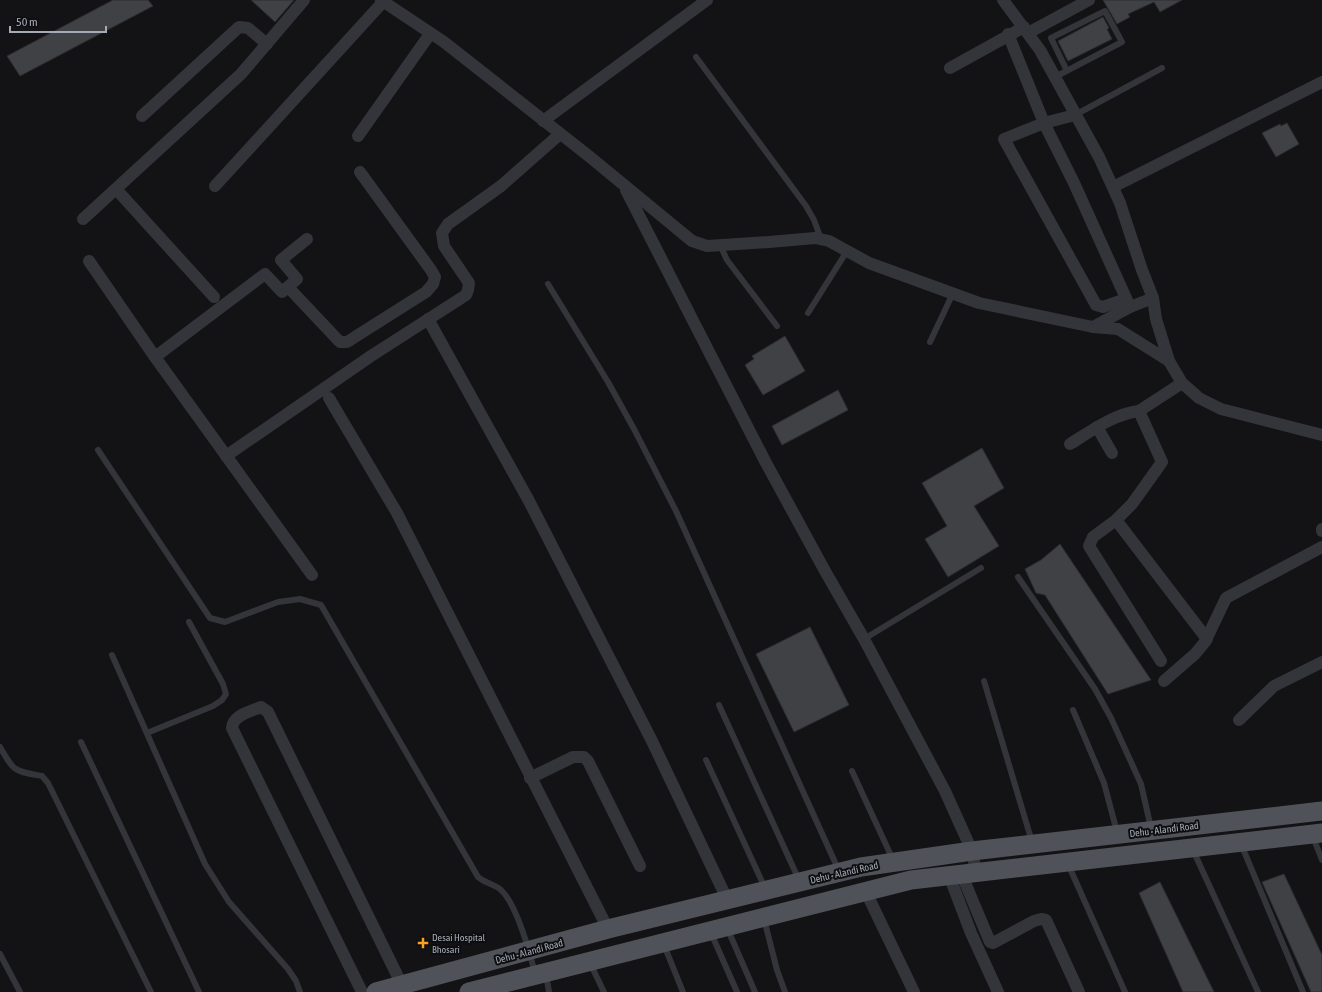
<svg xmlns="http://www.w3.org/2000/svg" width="1322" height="992" font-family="'Asap Condensed',sans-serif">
<rect width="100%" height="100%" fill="#131315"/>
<g fill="#3f4145" stroke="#2d2d31">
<polygon points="113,0 148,0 153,6 20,76 7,56"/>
<polygon points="251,0 294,0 275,22"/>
<polygon points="1103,0 1182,0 1160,12 1154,2 1128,14 1130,17 1117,24"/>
<polygon points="1103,17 1109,28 1107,29 1112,39 1068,61 1058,41"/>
<polygon points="1287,123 1299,144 1276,157 1262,133 1280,124 1281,126"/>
<polygon points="785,336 805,371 763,395 745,365 754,359 752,356"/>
<polygon points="838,390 848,410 782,445 772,426"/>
<polygon points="982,448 1004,488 974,506 999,546 948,577 925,539 947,526 922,483"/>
<polygon points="1060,544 1151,680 1108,694 1045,595 1036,593 1025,569 1041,560"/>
<polygon points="810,627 849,705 794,732 756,654"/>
<polygon points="1284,874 1322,955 1322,992 1311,992 1262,882"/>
<polygon points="1160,882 1214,992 1183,992 1139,893"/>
</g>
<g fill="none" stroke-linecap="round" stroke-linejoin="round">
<g stroke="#34353a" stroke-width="6">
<polyline points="696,57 806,206 814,220 821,239"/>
<polyline points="1055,77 1122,42 1105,11 1051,38 1067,71"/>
<polyline points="1075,115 1162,68"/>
<polyline points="720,245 727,260 777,326"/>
<polyline points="548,284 608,382 634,429 676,511 839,871"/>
<polyline points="808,313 847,251"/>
<polyline points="930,342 953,293"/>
<path d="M 98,450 L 210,618 L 225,622 L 278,602 L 300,599 L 321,605 L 478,877 C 486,884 496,884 502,891 C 517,906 530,953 535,974"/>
<polyline points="1018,577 1095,689 1111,718 1141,784 1151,828"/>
<polyline points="864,639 981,568"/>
<polyline points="112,655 205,864 229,902 288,969 296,981 300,992"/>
<polyline points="984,681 1032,842"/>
<polyline points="719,705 799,880"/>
<polyline points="1073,710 1104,783 1117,832"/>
<polyline points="147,733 213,706 222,700 226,694 223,684 189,622"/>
<polyline points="81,742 199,992"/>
<path d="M 0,747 C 14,772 14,771 42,776 L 48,783 L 151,992"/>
<polyline points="706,760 765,888"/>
<polyline points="852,771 893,860"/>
<polyline points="1313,837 1322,860"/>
<polyline points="1241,844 1303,992"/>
<polyline points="1193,850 1258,992"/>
<polyline points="1068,864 1125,992"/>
<polyline points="764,919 777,970 785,992"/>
<polyline points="728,930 755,992"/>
<polyline points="711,933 737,992"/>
<polyline points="664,945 683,992"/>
<polyline points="0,954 20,992"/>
<polyline points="590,963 604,992"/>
<polyline points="546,974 549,992"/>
</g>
<g stroke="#34353a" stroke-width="12">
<polyline points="381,0 444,42 590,157 692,241 707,246 769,242 815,238 829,241 869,263 979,303 1093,327 1118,329 1169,361"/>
<polyline points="1003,0 1040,50 1099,157 1120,203 1142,270 1153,298 1156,319 1169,361 1182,383 1199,398 1221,409 1322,435"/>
<polyline points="1028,33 1089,0"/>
<polyline points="1008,34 1044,123 1074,183 1130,307"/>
<polyline points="950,68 1024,27"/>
<polyline points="1075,115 1044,123 1004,139 1096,305 1103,307 1126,299"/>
<polyline points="142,116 239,27 248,28 267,44"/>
<polyline points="543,121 707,0"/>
<polyline points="358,136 430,34"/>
<polyline points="215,186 383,2"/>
<polyline points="1113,187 1322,82"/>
<polyline points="116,189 214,297"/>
<polyline points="626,190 765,461 825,571 864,639 945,791 972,851 976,872"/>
<polyline points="83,219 241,74 304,0"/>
<polyline points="307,239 281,260 297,279 282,292 265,274 155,357 312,575"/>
<polyline points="89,261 155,357"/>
<polyline points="288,287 337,339 340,342 347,342 426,292 433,284 435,277 431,270 360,172"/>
<polyline points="428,319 529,501 652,741 727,899"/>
<polyline points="1093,327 1130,307 1153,298"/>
<polyline points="1182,383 1139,411 1162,462 1132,504 1116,520 1207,639"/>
<polyline points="329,398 397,513 608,929"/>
<polyline points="1097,427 1112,453"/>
<path d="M 1070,444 C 1091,431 1114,414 1139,411"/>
<polyline points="226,456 371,356 466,295 468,290 469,283 444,246 442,233 448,224 501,186 560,134"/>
<polyline points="1116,520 1093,537 1089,546 1161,661"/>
<polyline points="1322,529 1322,531"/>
<polyline points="1164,681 1195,654 1205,642 1226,598 1322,547"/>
<polyline points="1239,720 1274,686 1322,662"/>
<polyline points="530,778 573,757 584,757 588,761 640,866"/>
<polyline points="961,873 990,942 993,943 1034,921 1041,919 1046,920 1079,992"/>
<polyline points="949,875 971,933 998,992"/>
<polyline points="866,892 914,992"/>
<path d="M 362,992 L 232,728 C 233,715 250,712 261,707 L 268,712 L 402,985"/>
</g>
<g stroke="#505259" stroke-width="19">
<polyline points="376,992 608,929 861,867 972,851 1322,811"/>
<polyline points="469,992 911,880 1322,833"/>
</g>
</g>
<path fill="#f8a127" stroke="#0e0e10" stroke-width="1.5" d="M421 937h4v4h4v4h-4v4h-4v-4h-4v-4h4z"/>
<g text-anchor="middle" stroke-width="4" stroke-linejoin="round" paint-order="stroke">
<g font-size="10" fill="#a4abb6" stroke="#0e0e10">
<text transform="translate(1164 829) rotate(-7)" y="4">Dehu - Alandi Road</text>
<text transform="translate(844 872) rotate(-13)" y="4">Dehu - Alandi Road</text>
<text transform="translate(529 951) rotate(-15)" y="4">Dehu - Alandi Road</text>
</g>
<g font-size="10" fill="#a4abb6" stroke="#0e0e10" text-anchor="start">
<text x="432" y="941">Desai Hospital<tspan x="432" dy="12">Bhosari</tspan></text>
</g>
</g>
<path d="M10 26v6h96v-6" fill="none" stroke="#a4abb6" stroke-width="2"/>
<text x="16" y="26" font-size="12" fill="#a4abb6" stroke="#0e0e10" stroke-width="3" paint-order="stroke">50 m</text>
</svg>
